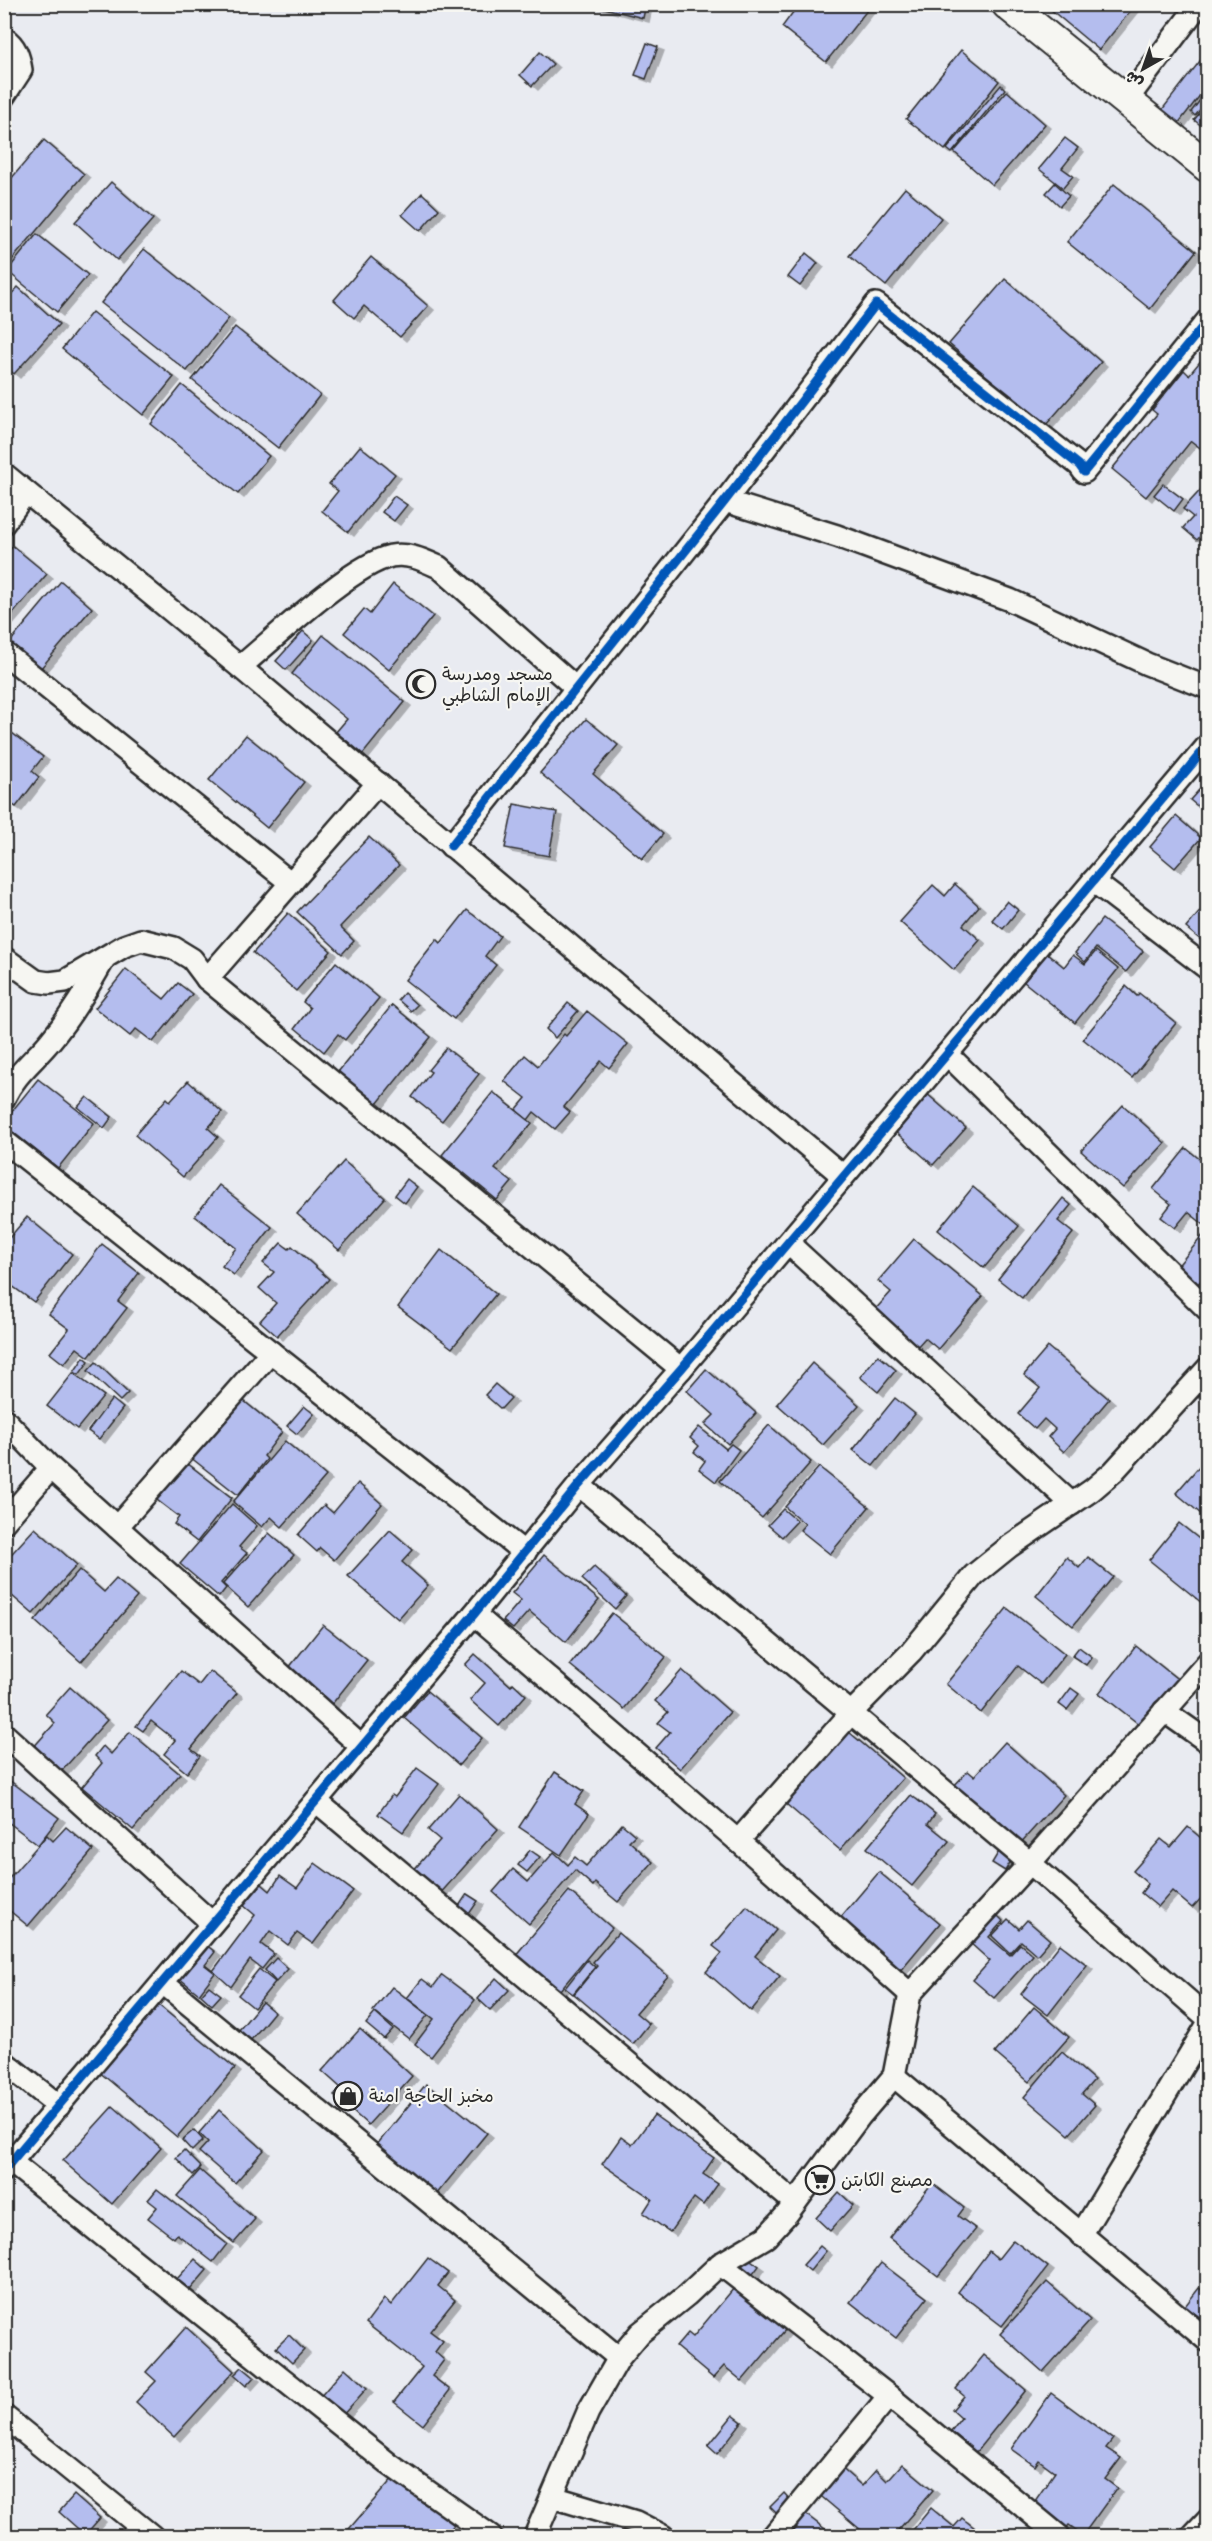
<svg xmlns="http://www.w3.org/2000/svg" width="1212" height="2541" font-family="Mali,'Playpen Sans Arabic',sans-serif">
<defs>
<filter id="shadow"><feDropShadow dx="6" dy="4" stdDeviation="0" flood-color="#0004"/></filter>
</defs>
<rect width="100%" height="100%" fill="#e9ebf1"/>
<filter id="ink" filterUnits="userSpaceOnUse"><feTurbulence type="fractalNoise" baseFrequency=".0167" numOctaves="2"/><feDisplacementMap in="SourceGraphic" scale="12" xChannelSelector="R" yChannelSelector="G"/><feConvolveMatrix kernelMatrix="1 2 1 2 8 2 1 2 1" color-interpolation-filters="sRGB"/></filter>
<g filter="url(#ink)">
<g fill="#b4bdee" stroke="#2b2b2b" stroke-width="1.5" filter="url(#shadow)">
<polygon points="589,4 646,4 643,18"/>
<polygon points="799,4 872,4 826,62 782,27"/>
<polygon points="1044,4 1136,4 1099,50"/>
<polygon points="647,43 658,47 646,79 635,75"/>
<polygon points="961,50 999,81 945,150 906,119"/>
<polygon points="540,52 553,64 532,86 520,75"/>
<polygon points="1207,52 1208,85 1178,124 1161,111"/>
<polygon points="1001,85 1005,89 952,153 947,149"/>
<polygon points="1208,90 1208,100 1195,116 1191,112"/>
<polygon points="1007,91 1045,124 992,185 954,152"/>
<polygon points="1208,103 1208,131 1194,120"/>
<polygon points="1065,138 1078,148 1062,168 1073,176 1063,188 1039,169"/>
<polygon points="44,140 84,174 11,261 4,255 4,187"/>
<polygon points="111,182 153,219 117,260 75,222"/>
<polygon points="1055,183 1069,196 1060,206 1046,193"/>
<polygon points="1114,184 1196,251 1150,309 1067,242"/>
<polygon points="905,188 941,218 886,286 849,256"/>
<polygon points="422,193 439,209 420,231 402,215"/>
<polygon points="37,234 88,275 57,312 7,271"/>
<polygon points="144,249 229,318 187,371 101,303"/>
<polygon points="806,253 818,263 800,286 788,277"/>
<polygon points="371,257 428,306 400,337 364,306 354,318 334,300"/>
<polygon points="1005,279 1101,362 1045,426 949,344"/>
<polygon points="18,287 59,324 14,374 4,365 4,302"/>
<polygon points="92,312 174,377 143,415 62,349"/>
<polygon points="235,327 320,395 278,448 192,380"/>
<polygon points="1208,352 1208,454 1191,441 1146,497 1112,469 1157,414 1152,410 1184,370 1189,375"/>
<polygon points="182,385 269,456 238,494 151,424"/>
<polygon points="360,446 395,474 348,532 322,511 338,491 329,484"/>
<polygon points="1208,482 1208,531 1206,530 1197,540 1183,528 1193,517 1183,509"/>
<polygon points="1163,484 1183,499 1174,511 1154,495"/>
<polygon points="394,496 407,505 394,521 382,512"/>
<polygon points="13,546 47,574 4,624 4,556"/>
<polygon points="61,581 92,608 41,668 10,642"/>
<polygon points="393,584 433,616 389,670 344,633 364,609 370,614"/>
<polygon points="303,631 313,640 286,670 276,661"/>
<polygon points="323,635 405,702 363,754 336,732 347,719 292,674"/>
<polygon points="586,719 618,745 593,774 663,834 642,859 540,773"/>
<polygon points="8,730 43,757 32,771 39,777 16,807 4,799 4,734"/>
<polygon points="246,735 304,782 267,828 209,780"/>
<polygon points="1208,780 1208,815 1190,800"/>
<polygon points="514,804 557,812 549,856 505,848"/>
<polygon points="1176,816 1201,838 1175,868 1150,847"/>
<polygon points="369,837 399,865 340,927 354,941 342,954 297,912"/>
<polygon points="955,884 979,906 963,925 980,940 954,970 900,922 933,885 945,896"/>
<polygon points="1007,901 1018,910 1003,929 992,920"/>
<polygon points="1208,902 1208,946 1186,928"/>
<polygon points="467,910 500,936 485,956 496,965 454,1019 405,980 437,939 441,943"/>
<polygon points="288,913 331,951 296,991 253,953"/>
<polygon points="1102,919 1143,951 1126,972 1096,948 1085,962 1075,953"/>
<polygon points="1042,949 1064,967 1073,955 1085,964 1096,951 1118,969 1075,1023 1019,978"/>
<polygon points="336,962 379,998 345,1040 338,1034 324,1052 295,1028 310,1008 303,1002"/>
<polygon points="126,969 164,999 178,983 192,994 153,1042 136,1029 130,1036 95,1008"/>
<polygon points="1126,986 1137,996 1139,993 1176,1023 1132,1078 1083,1039"/>
<polygon points="404,993 417,1005 411,1011 398,1000"/>
<polygon points="568,1003 578,1011 555,1038 546,1029"/>
<polygon points="392,1005 431,1037 373,1109 334,1077"/>
<polygon points="587,1011 628,1044 609,1068 601,1061 564,1107 570,1112 555,1129 534,1112 528,1120 516,1110 526,1098 504,1081 525,1055 538,1066 564,1034 566,1036"/>
<polygon points="446,1048 479,1074 442,1121 412,1097 431,1072 428,1070"/>
<polygon points="38,1079 94,1123 58,1168 4,1125 4,1121"/>
<polygon points="188,1081 222,1112 208,1128 218,1137 183,1177 135,1135 167,1098 170,1101"/>
<polygon points="493,1092 532,1123 495,1169 512,1182 497,1200 442,1155"/>
<polygon points="925,1092 966,1128 933,1165 892,1129"/>
<polygon points="87,1097 112,1117 104,1128 78,1107"/>
<polygon points="1123,1105 1165,1143 1123,1188 1081,1151"/>
<polygon points="1186,1148 1208,1166 1208,1228 1188,1212 1175,1228 1161,1217 1171,1204 1153,1189"/>
<polygon points="344,1161 385,1198 339,1250 297,1214"/>
<polygon points="407,1179 417,1187 405,1203 395,1195"/>
<polygon points="219,1185 272,1227 234,1275 222,1266 236,1248 195,1216"/>
<polygon points="973,1187 1019,1226 984,1268 938,1230"/>
<polygon points="1063,1198 1071,1205 1058,1221 1073,1233 1022,1298 998,1279"/>
<polygon points="27,1217 72,1254 34,1302 4,1280 4,1244"/>
<polygon points="1208,1229 1208,1273 1197,1285 1176,1268"/>
<polygon points="914,1239 983,1296 938,1349 925,1338 916,1348 873,1312 891,1292 878,1281"/>
<polygon points="281,1243 289,1249 292,1246 329,1279 277,1336 260,1321 276,1303 259,1288 274,1272 263,1263"/>
<polygon points="102,1244 139,1273 118,1301 127,1308 89,1357 77,1348 64,1364 50,1353 69,1329 49,1314"/>
<polygon points="441,1250 496,1294 452,1348 398,1307"/>
<polygon points="1048,1347 1109,1399 1064,1452 1048,1437 1055,1429 1044,1419 1035,1429 1018,1414 1040,1388 1024,1375"/>
<polygon points="878,1355 896,1370 878,1392 860,1377"/>
<polygon points="84,1357 89,1361 79,1375 74,1372"/>
<polygon points="96,1362 128,1393 120,1401 88,1371"/>
<polygon points="812,1363 859,1405 823,1445 777,1404"/>
<polygon points="706,1369 756,1413 728,1444 705,1424 714,1415 687,1391"/>
<polygon points="73,1373 104,1396 77,1429 47,1406"/>
<polygon points="495,1384 511,1398 501,1409 485,1395"/>
<polygon points="239,1397 282,1432 264,1456 267,1459 238,1495 190,1457"/>
<polygon points="895,1398 915,1414 873,1466 853,1450"/>
<polygon points="112,1399 123,1408 99,1439 88,1431"/>
<polygon points="304,1406 314,1414 297,1434 287,1426"/>
<polygon points="769,1425 811,1462 762,1518 720,1481"/>
<polygon points="699,1427 726,1449 731,1444 739,1450 716,1482 699,1469 705,1461 694,1452 699,1446 690,1438"/>
<polygon points="285,1441 326,1476 282,1527 271,1517 262,1527 233,1502"/>
<polygon points="1208,1456 1208,1520 1176,1493"/>
<polygon points="183,1460 232,1498 197,1542 174,1524 179,1517 153,1497"/>
<polygon points="819,1467 869,1507 830,1554 800,1530 805,1524 785,1507"/>
<polygon points="358,1483 382,1504 334,1560 320,1548 317,1552 298,1535 324,1505 333,1513"/>
<polygon points="232,1504 257,1526 239,1547 247,1553 221,1583 226,1588 219,1597 180,1564"/>
<polygon points="783,1509 797,1521 782,1537 768,1525"/>
<polygon points="1179,1523 1208,1546 1208,1608 1149,1560"/>
<polygon points="35,1528 77,1565 33,1614 4,1589 4,1562"/>
<polygon points="390,1530 413,1550 402,1562 428,1585 398,1619 348,1576"/>
<polygon points="269,1533 294,1555 248,1607 223,1584"/>
<polygon points="544,1555 599,1600 566,1642 529,1611 513,1629 503,1621 521,1600 512,1593"/>
<polygon points="1067,1557 1079,1568 1088,1557 1113,1577 1073,1626 1036,1596"/>
<polygon points="594,1567 626,1596 615,1609 582,1579"/>
<polygon points="79,1570 104,1592 116,1579 137,1597 81,1662 35,1621"/>
<polygon points="1007,1608 1065,1654 1041,1684 1018,1666 981,1713 946,1684"/>
<polygon points="612,1613 666,1657 624,1709 570,1665"/>
<polygon points="323,1625 367,1660 328,1709 284,1674"/>
<polygon points="1136,1646 1181,1682 1145,1729 1099,1693"/>
<polygon points="1079,1647 1092,1657 1086,1665 1072,1656"/>
<polygon points="475,1654 511,1686 513,1683 526,1695 499,1726 470,1700 485,1683 465,1665"/>
<polygon points="682,1670 730,1712 680,1769 656,1748 670,1732 658,1723 668,1712 655,1701"/>
<polygon points="181,1671 199,1685 210,1671 237,1693 191,1749 200,1756 187,1773 164,1754 175,1740 151,1721 143,1731 136,1726"/>
<polygon points="70,1687 107,1720 59,1774 31,1750 55,1723 46,1714"/>
<polygon points="1071,1688 1079,1694 1067,1710 1059,1704"/>
<polygon points="427,1691 482,1738 459,1765 404,1718"/>
<polygon points="130,1732 180,1774 133,1830 82,1787 102,1763 95,1756 103,1746 111,1754"/>
<polygon points="849,1732 903,1778 840,1850 786,1804"/>
<polygon points="1005,1742 1064,1795 1017,1847 951,1789 968,1771 974,1776"/>
<polygon points="417,1768 439,1784 403,1832 378,1814 392,1795 395,1797"/>
<polygon points="555,1772 584,1791 575,1804 589,1814 561,1855 519,1827"/>
<polygon points="9,1780 59,1818 38,1845 4,1819 4,1786"/>
<polygon points="459,1794 498,1829 438,1896 411,1873 440,1840 428,1830"/>
<polygon points="911,1795 935,1814 928,1824 949,1841 912,1886 867,1848"/>
<polygon points="622,1824 635,1835 629,1841 653,1862 618,1902 595,1883 593,1886 575,1870 529,1924 493,1892 513,1869 528,1882 554,1852 568,1865 575,1857 586,1866"/>
<polygon points="66,1827 93,1850 28,1926 4,1906 4,1884 47,1835 53,1841"/>
<polygon points="1188,1827 1208,1844 1208,1891 1192,1908 1172,1891 1158,1907 1141,1893 1148,1884 1133,1871 1161,1839 1171,1847"/>
<polygon points="1001,1848 1014,1856 1005,1871 992,1863"/>
<polygon points="530,1850 540,1857 527,1872 518,1865"/>
<polygon points="315,1863 353,1891 313,1944 297,1933 288,1945 270,1931 261,1944 274,1954 262,1969 250,1960 231,1987 213,1971 255,1915 237,1900 256,1879 270,1891 280,1876 297,1888"/>
<polygon points="879,1872 940,1923 899,1972 835,1924"/>
<polygon points="569,1891 612,1928 560,1990 515,1956"/>
<polygon points="467,1894 478,1901 469,1914 459,1906"/>
<polygon points="747,1906 776,1930 755,1956 780,1976 751,2011 706,1972 722,1953 713,1946"/>
<polygon points="995,1913 1003,1921 989,1937 1010,1955 1020,1944 1033,1955 994,1998 973,1980 990,1961 969,1942"/>
<polygon points="1008,1919 1019,1929 1027,1920 1050,1940 1037,1955 1021,1941 1010,1953 992,1936"/>
<polygon points="618,1933 668,1976 636,2013 649,2024 633,2044 574,1994 597,1966 593,1962"/>
<polygon points="205,1944 215,1952 205,1965 215,1973 199,1994 179,1978"/>
<polygon points="1060,1944 1087,1965 1048,2015 1021,1994"/>
<polygon points="276,1958 288,1969 276,1982 265,1970"/>
<polygon points="587,1960 595,1967 573,1994 565,1988"/>
<polygon points="259,1969 275,1982 254,2008 238,1995"/>
<polygon points="442,1975 475,2000 431,2057 415,2044 434,2019 407,1998 422,1979 433,1987"/>
<polygon points="496,1978 509,1990 490,2010 478,1999"/>
<polygon points="209,1986 221,1995 212,2005 201,1995"/>
<polygon points="392,1987 428,2015 409,2039 373,2011"/>
<polygon points="262,2002 274,2012 251,2040 239,2030"/>
<polygon points="156,2003 235,2068 177,2137 98,2071"/>
<polygon points="1034,2007 1069,2037 1029,2082 995,2053"/>
<polygon points="375,2013 393,2029 384,2039 366,2024"/>
<polygon points="360,2029 412,2076 368,2125 334,2095 341,2088 322,2071"/>
<polygon points="1062,2052 1094,2080 1082,2094 1095,2105 1069,2135 1024,2097"/>
<polygon points="426,2084 487,2133 431,2201 371,2152"/>
<polygon points="113,2106 161,2148 112,2204 63,2161"/>
<polygon points="219,2110 264,2150 235,2183 199,2152 208,2142 199,2133"/>
<polygon points="654,2115 714,2158 703,2174 718,2184 703,2205 694,2198 670,2232 643,2213 652,2199 602,2164 621,2137 632,2145"/>
<polygon points="194,2130 203,2140 192,2151 182,2140"/>
<polygon points="184,2150 201,2167 193,2175 176,2158"/>
<polygon points="200,2170 255,2219 234,2243 177,2196"/>
<polygon points="932,2183 964,2208 958,2216 976,2229 938,2276 889,2238"/>
<polygon points="157,2189 227,2244 213,2262 177,2234 174,2238 148,2218 157,2207 148,2200"/>
<polygon points="839,2192 853,2205 830,2231 816,2218"/>
<polygon points="1013,2240 1048,2267 1002,2326 958,2292 989,2251 998,2259"/>
<polygon points="820,2246 826,2251 810,2271 803,2265"/>
<polygon points="428,2258 448,2273 438,2286 455,2300 430,2331 443,2341 435,2352 444,2360 432,2376 450,2390 423,2425 394,2402 422,2367 366,2323 384,2299 391,2305"/>
<polygon points="748,2258 759,2266 750,2278 739,2270"/>
<polygon points="195,2259 207,2270 190,2290 177,2279"/>
<polygon points="881,2263 927,2298 896,2338 850,2302"/>
<polygon points="1047,2282 1090,2320 1043,2372 1000,2334"/>
<polygon points="734,2288 785,2330 742,2381 724,2366 713,2378 676,2347 688,2333 693,2337"/>
<polygon points="1199,2288 1208,2295 1208,2323 1185,2306"/>
<polygon points="186,2327 234,2371 174,2437 136,2402 156,2381 146,2372"/>
<polygon points="289,2335 304,2350 292,2363 276,2348"/>
<polygon points="984,2355 1026,2390 976,2452 951,2431 961,2418 952,2410 964,2396 956,2389"/>
<polygon points="242,2367 254,2377 246,2386 234,2375"/>
<polygon points="345,2368 367,2388 341,2417 319,2398"/>
<polygon points="1051,2393 1113,2439 1106,2448 1121,2458 1105,2479 1117,2488 1083,2535 1069,2525 1063,2532 1030,2508 1055,2472 1039,2460 1035,2466 1011,2449"/>
<polygon points="733,2415 742,2422 717,2454 708,2446"/>
<polygon points="902,2464 933,2490 893,2536 868,2536 816,2492 839,2466 862,2486 876,2470 887,2481"/>
<polygon points="394,2477 408,2485 454,2525 444,2536 343,2536"/>
<polygon points="784,2493 793,2503 779,2516 770,2507"/>
<polygon points="74,2495 100,2518 85,2535 59,2512"/>
<polygon points="931,2508 954,2527 962,2518 985,2536 908,2536"/>
<polygon points="804,2513 834,2536 785,2536"/>
</g>
<g fill="none" stroke-linecap="round" stroke-linejoin="round">
<g stroke="#2b2b2b" stroke-width="26">
<g id="street">
<path d="M 4,38 C 16,46 19,57 21,70 L 4,96"/>
<polyline points="1126,101 1199,4"/>
<polyline points="4,474 240,667 843,1176"/>
<polyline points="725,501 837,536 1010,600 1147,664 1208,688"/>
<polyline points="4,523 26,492"/>
<polyline points="4,653 291,883"/>
<path d="M 240,667 C 274,639 351,565 391,556 C 409,553 423,560 439,567 L 576,688"/>
<polyline points="451,846 725,501 876,304 1079,465 1084,472 1208,320"/>
<polyline points="1093,881 1208,969"/>
<polyline points="4,958 36,981 49,983 65,981 124,946 141,940 174,948 192,959 207,979 681,1369"/>
<polyline points="207,979 378,783"/>
<polyline points="947,1054 1208,1310"/>
<path d="M 4,1098 C 15,1074 35,1060 51,1040 C 72,1015 88,987 104,959"/>
<polyline points="4,1141 525,1553"/>
<polyline points="788,1243 1072,1504"/>
<polyline points="4,1419 51,1468 362,1747"/>
<polyline points="579,1485 1030,1863 1208,2018"/>
<polyline points="4,1522 51,1468"/>
<polyline points="117,1527 271,1352"/>
<polyline points="474,1614 738,1841 910,1994"/>
<polyline points="1164,1711 1208,1742"/>
<polyline points="4,1734 212,1923"/>
<polyline points="316,1801 795,2203"/>
<polyline points="738,1841 852,1712 911,1652 974,1575 1010,1546 1092,1490 1113,1472 1208,1368"/>
<polyline points="163,1983 619,2358"/>
<polyline points="4,2062 59,2106"/>
<polyline points="894,2076 1208,2341"/>
<polyline points="11,2162 389,2464 491,2536"/>
<polyline points="4,2170 474,1614 579,1485 681,1369 1208,745"/>
<polyline points="1081,2235 1208,2024"/>
<polyline points="720,2264 889,2396 1059,2536"/>
<polyline points="4,2416 152,2536"/>
<polyline points="553,2497 636,2522 663,2536"/>
<polyline points="535,2536 588,2412 619,2358 640,2333 687,2295 720,2264 766,2237 787,2214 860,2116 894,2076 910,1994 1030,1863 1208,1662"/>
<polyline points="773,2536 889,2396"/>
<polyline points="1193,2536 1208,2520"/>
</g>
</g>
<g stroke="#2b2b2b" stroke-width="34">
<polyline id="secondary" points="1007,4 1208,167"/>
</g>
<use href="#street" stroke="#f6f6f2" stroke-width="21"/>
<use href="#secondary" stroke="#f6f6f2" stroke-width="30"/>
<g stroke="#f6f6f2" stroke-width="13">
<g id="cycleway">
<polyline points="451,846 725,501 876,304 1079,465 1084,472 1208,320"/>
<polyline points="4,2170 474,1614 579,1485 681,1369 1208,745"/>
</g>
</g>
<use href="#cycleway" stroke="#0057b8" stroke-width="9"/>
</g>
</g>
<defs>
<g id="mosque-ring" transform="scale(1.5)"><circle r="9.5" fill="#f6f6f2" stroke="#2b2b2b" stroke-width="1.5"/><path d="M3.5-4.9A6 6 0 1 0 3.5 4.9A5 5 0 1 1 3.5-4.9Z" fill="#2b2b2b"/></g>
<g id="shop-ring" transform="scale(1.5)"><circle r="9.5" fill="#f6f6f2" stroke="#2b2b2b" stroke-width="1.5"/><path d="M-5-2.5h2.3a2.7 3.5 0 0 1 5.4 0H5L5.5 6h-11ZM-1.5-2.5h3a1.5 2.3 0 0 0-3 0Z" fill="#2b2b2b"/></g>
<g id="supermarket-ring" transform="scale(1.5)"><circle r="9.5" fill="#f6f6f2" stroke="#2b2b2b" stroke-width="1.5"/><path d="M-6-5.5h2.5l.6 2H6L4.5 2H-2.5L-4.4-4H-6ZM-1.5 3.2a1.3 1.3 0 1 0 .1 0ZM3 3.2a1.3 1.3 0 1 0 .1 0Z" fill="#2b2b2b"/></g>
</defs>
<g fill-rule="evenodd">
<use href="#mosque-ring" x="421" y="684"/>
<use href="#shop-ring" x="348" y="2096"/>
<use href="#supermarket-ring" x="820" y="2180"/>
</g>
<g text-anchor="middle" stroke-width="4.5" stroke-linejoin="round" paint-order="stroke">
<g font-size="18" fill="#2b2b2b" stroke="#f6f6f2" text-anchor="start">
<text x="442" y="680">مسجد ومدرسة<tspan x="442" dy="21">الإمام الشاطبي</tspan></text>
<text x="369" y="2102">مخبز الحاجة امنة</text>
<text x="841" y="2186">مصنع الكابتن</text>
</g>
</g>
<rect width="1212" height="2541" fill="none" stroke="#f6f6f2" stroke-width="24"/>
<rect x="12" y="12" width="1188" height="2517" fill="none" stroke="#2b2b2b" stroke-width="2" filter="url(#ink)"/>
<g transform="translate(1143 69) rotate(220)" stroke="#f6f6f2" stroke-width="4.5" paint-order="stroke">
<path d="M0-4.5L10 22L0 15L-10 22Z" fill="#2b2b2b"/>
<text y="-9" font-size="16" font-weight="bold" text-anchor="middle" fill="#2b2b2b">ش</text>
</g>
</svg>
